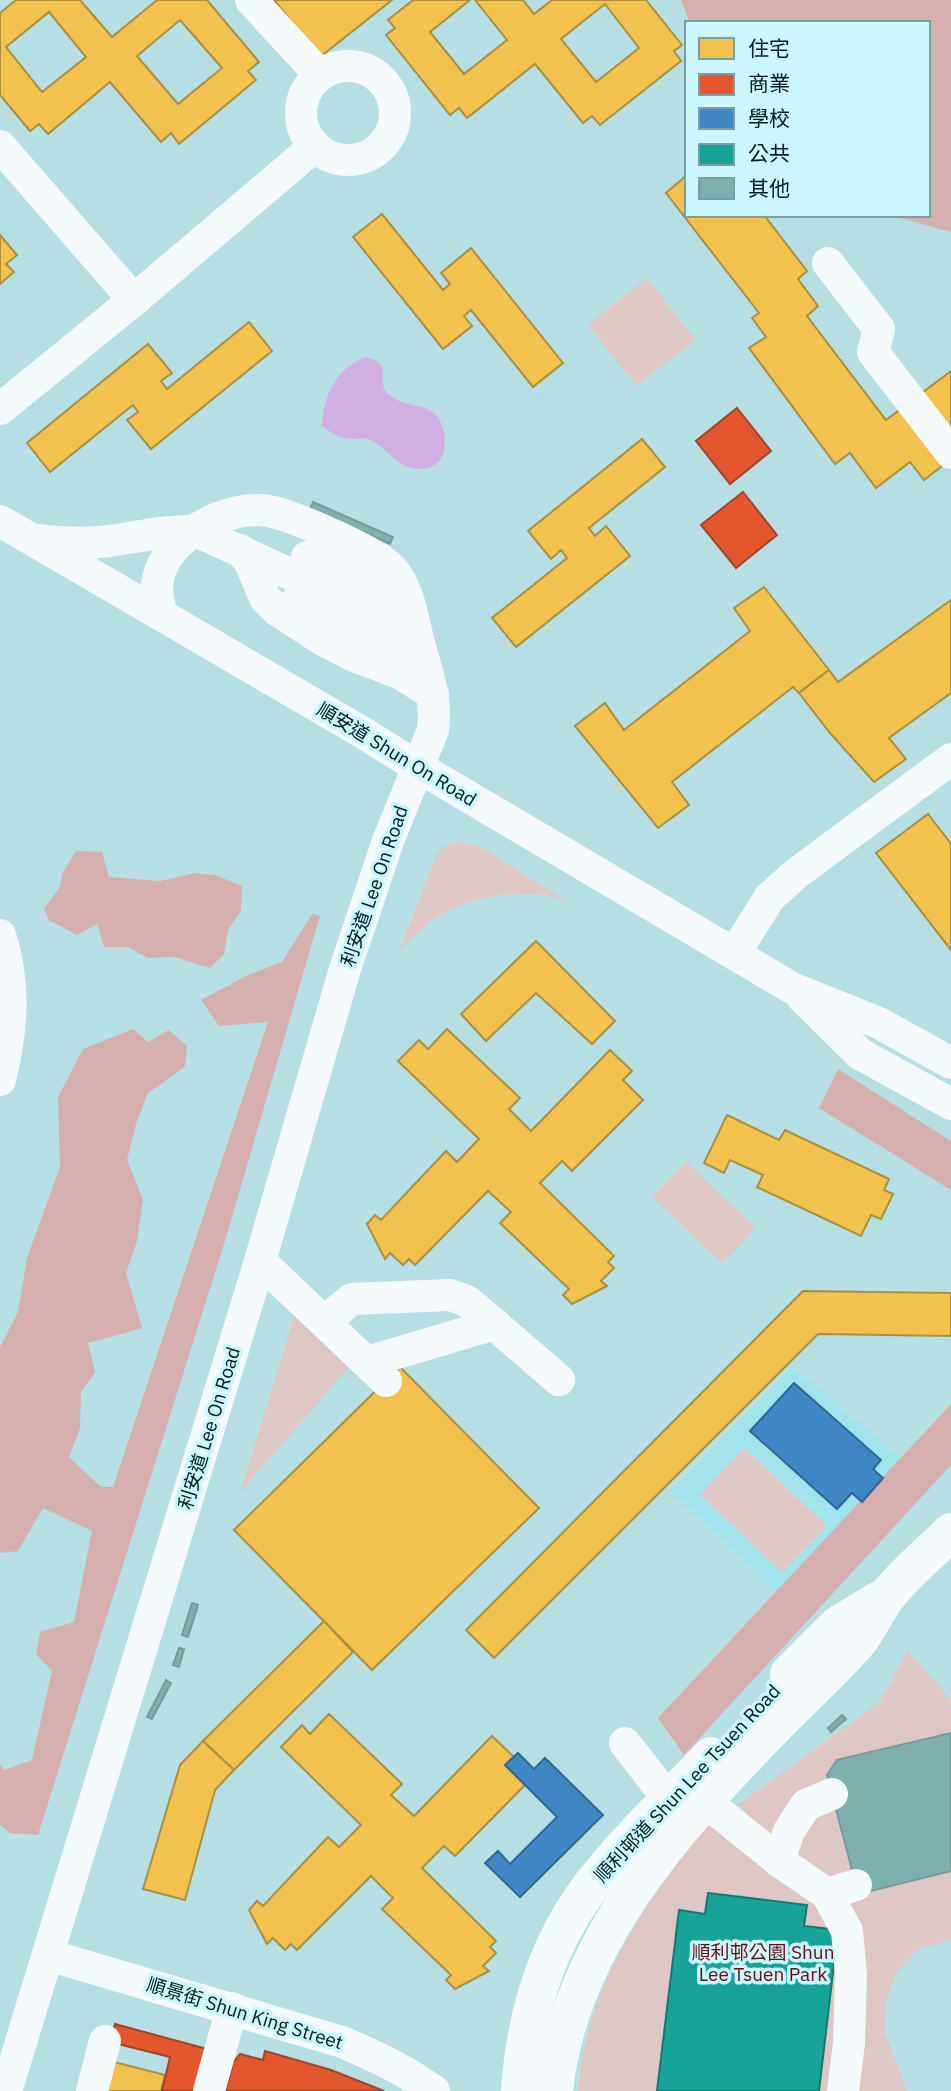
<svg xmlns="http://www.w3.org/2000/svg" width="951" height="2091" font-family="'IBM Plex Sans','Noto Sans TC',sans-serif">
<rect width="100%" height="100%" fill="#b6dfe4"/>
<polygon fill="#a1e3eb" points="792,1366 910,1466 783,1599 671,1492"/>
<g fill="#dec6c5">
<polygon points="647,278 696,340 637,386 588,325"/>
<path d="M 462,842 L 479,846 L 570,903 C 562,900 553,896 544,895 C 507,891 460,899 430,922 C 419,931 409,942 399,951 L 436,856 C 444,845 448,843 462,842 Z"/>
<polygon points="686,1162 756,1228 722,1263 652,1197"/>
<polygon points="296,1311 350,1366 240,1492"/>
<polygon points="745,1448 827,1526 782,1573 700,1495"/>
<path d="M 907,1650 L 951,1700 L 951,1940 L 919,1949 L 897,1971 L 886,2001 L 885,2032 L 907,2091 L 578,2091 C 586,1988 646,1900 710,1822 L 727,1836 L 748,1815 L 739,1804 L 880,1702 Z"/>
</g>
<g fill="#d4afae">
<polygon points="681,0 951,0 951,232 889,215 928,215 928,23 690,23"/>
<polygon points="76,851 102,852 109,877 160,881 196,873 215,875 242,886 241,911 228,930 224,954 210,968 174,957 148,958 128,947 104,947 97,924 77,935 49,920 44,909 60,887 62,874"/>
<polygon points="312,914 320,916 224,1244 38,1835 10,1833 0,1825 0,1764 4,1770 32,1760 52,1671 36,1654 40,1632 74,1622 92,1531 43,1508 18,1551 0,1553 0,1347 18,1312 27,1258 60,1167 58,1097 83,1049 133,1029 148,1042 169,1030 187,1046 185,1067 148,1093 136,1124 127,1160 143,1200 137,1241 126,1273 142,1328 88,1343 95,1372 81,1392 80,1428 69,1457 101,1487 113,1487 268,1022 219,1026 201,1000 246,976 282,962"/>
<polygon points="838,1069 951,1141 951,1190 819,1108"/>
<polygon points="951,1404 951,1465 684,1755 658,1718"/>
</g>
<path fill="#d2afe2" d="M 366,357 C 390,365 380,370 384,389 C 402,413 431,398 441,423 C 446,434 447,450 440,460 C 437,464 432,467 427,468 C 399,475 390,447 367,439 C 362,438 356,439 351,439 C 339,438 331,433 322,426 C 323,396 337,367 366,357 Z"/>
<g fill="#f2c14e" stroke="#a99040" stroke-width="2" fill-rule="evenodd">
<path d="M 16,0 L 80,0 L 112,37 L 157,0 L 207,0 L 259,62 L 248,71 L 256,80 L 179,144 L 171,133 L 161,142 L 110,82 L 48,134 L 39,124 L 30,131 L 0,95 L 0,13 ZM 49,12 L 86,57 L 42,92 L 6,47 ZM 180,20 L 222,68 L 178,104 L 137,56 Z"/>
<polygon points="274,0 392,0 320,57"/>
<path d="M 413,0 L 470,0 L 430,32 L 464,74 L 507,40 L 475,0 L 523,0 L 534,14 L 552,0 L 646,0 L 682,45 L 674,51 L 681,61 L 600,125 L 592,116 L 583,123 L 535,64 L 467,118 L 459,108 L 450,115 L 386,35 L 395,28 L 388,20 ZM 605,4 L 639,48 L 596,82 L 561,39 Z"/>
<polygon points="687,175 687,215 764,215 807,271 798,279 818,306 807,316 886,420 951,371 951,459 924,480 910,462 876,488 850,453 835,464 749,348 766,337 752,318 759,313 666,193"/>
<polygon points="382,214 443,290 450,284 441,273 471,248 563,363 533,387 471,310 464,316 472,326 443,349 353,237"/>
<polygon points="0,235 17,255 6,264 14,272 0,284"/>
<polygon points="249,322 272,351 151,449 127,420 138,412 133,405 50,472 27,443 148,344 172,373 161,381 167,389"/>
<polygon points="642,439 665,467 589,528 595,536 606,526 630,556 516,647 492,618 567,558 561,550 551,559 528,531"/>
<polygon points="764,587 829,670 799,693 793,687 672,782 689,805 658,828 575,726 605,703 624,730 750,631 734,608"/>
<polygon points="951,600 951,693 889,738 906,759 874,782 830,733 799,693 829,670 838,682"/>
<polygon points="928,814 951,844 951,950 876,853"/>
<polygon points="536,941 615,1021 592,1044 536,993 486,1041 461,1014"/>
<polygon points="447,1029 520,1098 509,1109 531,1131 610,1050 632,1071 623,1080 643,1100 572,1171 562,1161 540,1183 614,1256 608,1262 614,1268 601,1281 607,1286 572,1304 563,1295 569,1289 500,1223 511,1212 488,1191 415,1265 409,1259 403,1265 390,1253 385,1259 367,1224 375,1215 381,1220 446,1151 457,1162 479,1139 398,1061 419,1040 428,1049"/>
<polygon points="727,1115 779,1140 785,1130 889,1179 884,1190 893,1194 881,1219 871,1215 861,1236 757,1187 763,1175 730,1160 724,1173 704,1163"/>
<polygon points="803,1291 951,1293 951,1336 818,1334 494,1658 466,1630"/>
<polygon points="400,1367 539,1508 372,1670 234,1530"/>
<polygon points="324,1621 353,1652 234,1770 203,1741"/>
<polygon points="329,1714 402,1784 391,1795 414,1816 492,1736 514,1757 505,1765 525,1785 455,1856 444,1846 422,1868 496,1941 490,1947 496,1953 483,1966 489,1971 455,1989 446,1980 451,1975 382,1909 393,1898 371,1876 297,1950 291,1944 285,1950 273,1938 267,1944 249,1910 257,1901 263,1906 328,1837 339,1847 361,1825 281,1747 302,1725 310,1734"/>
<polygon points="203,1741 234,1770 215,1790 185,1900 143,1889 180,1765"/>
<polygon points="106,2060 165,2075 161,2091 98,2091"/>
</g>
<g fill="#e4572e" stroke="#a0452a" stroke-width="2">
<polygon points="737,408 771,451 730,484 696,441"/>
<polygon points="743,492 777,535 736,568 701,525"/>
<polygon points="115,2024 207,2049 195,2091 162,2091 170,2057 110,2042"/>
<polygon points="265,2051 331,2070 384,2091 226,2091 233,2063 240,2054 263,2060"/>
</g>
<g fill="#3f88c5" stroke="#2c6893" stroke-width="2">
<polygon points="794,1383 881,1460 873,1469 883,1478 862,1502 852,1493 837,1509 750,1431"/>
<polygon points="518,1753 534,1769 545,1758 603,1815 520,1897 485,1863 498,1851 510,1864 557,1817 505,1765"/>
</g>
<polygon fill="#17a398" stroke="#107a74" stroke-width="2" points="708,1893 807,1905 804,1926 838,1930 819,2091 657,2091 679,1910 705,1914"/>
<g fill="#7eb0af" stroke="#789a9a" stroke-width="2">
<polygon points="313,502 393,537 390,544 310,509"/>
<polygon points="192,1603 198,1605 188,1637 182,1635"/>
<polygon points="179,1648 184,1649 179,1667 173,1665"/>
<polygon points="166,1680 171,1683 152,1719 147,1717"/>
<polygon points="842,1715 846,1719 831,1732 828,1728"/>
<polygon points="951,1733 951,1871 871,1891 856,1885 827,1775 837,1760"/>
</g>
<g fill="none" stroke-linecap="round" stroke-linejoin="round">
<g stroke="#f4fafb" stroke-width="32">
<polyline points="251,0 320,75"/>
<circle cx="348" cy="113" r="47"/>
<polyline points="0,146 134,300"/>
<polyline points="828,263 879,329 873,352 951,453"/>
<polyline points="0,409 134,300 315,146"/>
<polyline points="0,521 360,731 418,767 792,988 879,1023 951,1063"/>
<path d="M 38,540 C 62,543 85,544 109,541 C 138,537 166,530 196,531 L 415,631"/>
<polyline points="240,550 250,562 265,598 277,610 323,640 352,655 399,673 433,694"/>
<polyline points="307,557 408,603"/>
<polyline points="296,602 423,658"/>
<path d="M 0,935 C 16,985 12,1031 0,1080"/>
<polyline points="734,954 770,897 797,873 951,759"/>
<polyline points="803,998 860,1054 951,1104"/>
<polyline points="260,1261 386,1381"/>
<polyline points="325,1321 352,1299 450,1295 467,1301 559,1380"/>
<polyline points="367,1362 495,1324"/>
<polyline points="625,1743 669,1800"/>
<polyline points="705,1801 779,1861 827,1894 847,1931 851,1974 849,2043 843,2091"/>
<polyline points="779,1861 789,1831 806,1805 832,1794"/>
<polyline points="827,1894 856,1885"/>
<path d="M 48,1955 L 342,2042 C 375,2056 405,2070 434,2091"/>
<path d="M 6,2091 L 260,1261 L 345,969 L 388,841 L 433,730 C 437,701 428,675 420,647 C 413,622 410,588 391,568 C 375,551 285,511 261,510 C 222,508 166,538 158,579 C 155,591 159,604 162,615"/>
<polyline points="92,2091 105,2041"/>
<polyline points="209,2091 232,2008"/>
</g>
<g stroke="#f4fafb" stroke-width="38">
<polyline points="789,1674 838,1625 879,1600"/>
<path d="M 520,2091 C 525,2016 547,1942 594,1882 C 630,1837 672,1797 711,1756"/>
<path d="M 554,2091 C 569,1944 677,1826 776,1725 C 802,1698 831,1673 855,1645 C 868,1631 875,1612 887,1596 C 905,1573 930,1553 951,1532"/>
</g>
</g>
<g text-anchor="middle" stroke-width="7" stroke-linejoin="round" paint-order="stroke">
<g font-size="19" fill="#001c1f" stroke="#cbf6fb">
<text transform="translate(397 754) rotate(31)" y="7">順安道 Shun On Road</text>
<text transform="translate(374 886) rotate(-71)" y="7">利安道 Lee On Road</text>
<text transform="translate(209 1428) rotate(-73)" y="7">利安道 Lee On Road</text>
<text transform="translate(687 1783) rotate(-47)" y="7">順利邨道 Shun Lee Tsuen Road</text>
<text transform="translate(245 2013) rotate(17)" y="7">順景街 Shun King Street</text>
</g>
<g font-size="19" fill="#680e12" stroke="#cbf6fb">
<text x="763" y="1959">順利邨公園 Shun<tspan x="763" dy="22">Lee Tsuen Park</tspan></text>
</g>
</g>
<rect x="685" y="21" width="245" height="196" fill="#cbf6fb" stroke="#7a9fa3" stroke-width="2"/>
<rect x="699" y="38" width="35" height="21" fill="#f2c14e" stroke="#7a9fa3" stroke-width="2"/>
<text x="748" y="56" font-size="21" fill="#001c1f">住宅</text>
<rect x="699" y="74" width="35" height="21" fill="#e4572e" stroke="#7a9fa3" stroke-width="2"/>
<text x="748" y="91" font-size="21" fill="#001c1f">商業</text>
<rect x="699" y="108" width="35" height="21" fill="#3f88c5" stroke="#7a9fa3" stroke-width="2"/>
<text x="748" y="126" font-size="21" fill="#001c1f">學校</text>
<rect x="699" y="144" width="35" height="21" fill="#17a398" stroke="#7a9fa3" stroke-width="2"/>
<text x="748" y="161" font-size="21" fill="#001c1f">公共</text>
<rect x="699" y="178" width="35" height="21" fill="#7eb0af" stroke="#7a9fa3" stroke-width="2"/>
<text x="748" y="196" font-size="21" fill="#001c1f">其他</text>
</svg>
